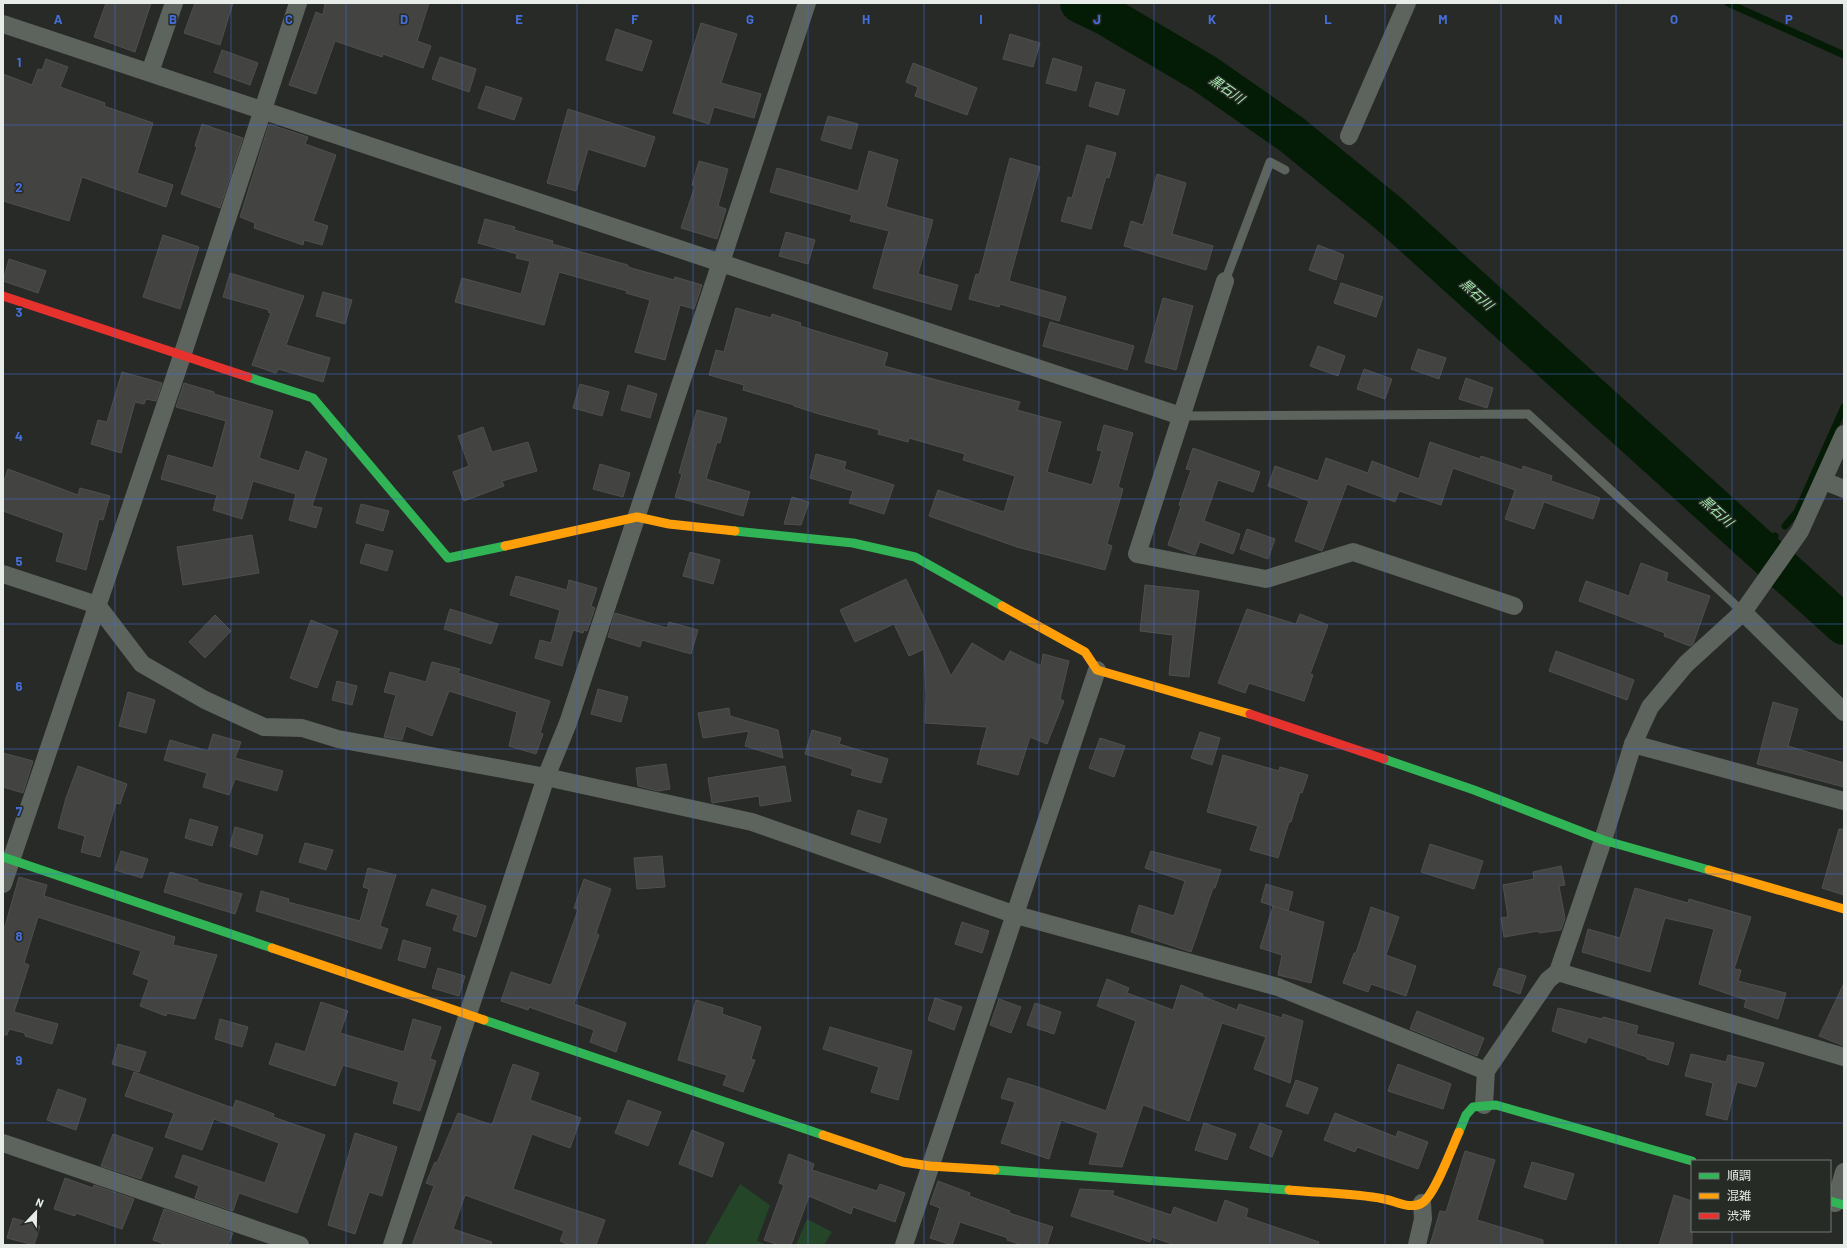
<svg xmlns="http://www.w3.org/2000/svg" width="1847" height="1248" font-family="Barlow,'Noto Sans JP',sans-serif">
<rect width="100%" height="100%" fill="#272a27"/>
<g fill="#254529">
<polygon points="740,1184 770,1205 757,1241 767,1245 705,1245"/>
<polygon points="807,1219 832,1232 824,1245 796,1245"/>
</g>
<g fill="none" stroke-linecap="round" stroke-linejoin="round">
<g stroke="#041c05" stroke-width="7">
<polyline points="1728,3 1844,55"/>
<polyline points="1785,526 1797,512 1844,407"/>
<polyline points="1761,552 1775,536"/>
</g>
<polyline stroke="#041c05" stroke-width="40" points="1080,3 1105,15 1205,74 1291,134 1388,213 1844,625"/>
</g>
<g fill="#434342" stroke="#4f4f4f">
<polygon points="106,3 151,3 135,52 94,37"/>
<polygon points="195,3 233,3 220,45 184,33"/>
<polygon points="325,3 429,3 417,41 431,46 423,68 383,54 382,57 335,41 316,94 289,85 316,12 323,15"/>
<polygon points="701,23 737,34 721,83 761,94 754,118 714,107 709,124 673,113"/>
<polygon points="616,29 652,41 642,71 606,60"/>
<polygon points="1010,34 1040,43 1033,67 1003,59"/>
<polygon points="222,50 258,63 250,85 214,72"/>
<polygon points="440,57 476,69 469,92 432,79"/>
<polygon points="1053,58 1082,67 1076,91 1046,83"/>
<polygon points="46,59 68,67 60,87 105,103 104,106 153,123 137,173 173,185 166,207 82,177 69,221 3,201 3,74 32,85 38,69 42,70"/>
<polygon points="913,63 977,88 967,115 915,96 918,87 906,82"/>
<polygon points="1096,82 1125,90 1118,115 1089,106"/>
<polygon points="486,86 522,98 514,120 478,108"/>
<polygon points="568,109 655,137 645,167 588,149 576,191 547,183"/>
<polygon points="828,116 858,124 851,149 821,140"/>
<polygon points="202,124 243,138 220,208 181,194 197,147 195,146"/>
<polygon points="269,124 308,137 305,144 336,155 313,221 328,226 322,245 304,240 303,245 274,235 254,228 255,223 240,217"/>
<polygon points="1087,145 1116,153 1109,178 1106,177 1091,229 1061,221 1068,197 1072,198"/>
<polygon points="869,151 898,160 886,207 933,220 918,274 958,285 951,310 873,288 889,231 850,221 852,215 770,192 777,168 858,191"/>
<polygon points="1010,158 1040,167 1009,281 1066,297 1059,321 1000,304 999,307 969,299 976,274 979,275"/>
<polygon points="699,161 728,169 718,206 726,209 717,239 681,228 695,186 692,185"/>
<polygon points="1157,174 1186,183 1172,234 1213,246 1206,270 1124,246 1131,221 1143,225"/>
<polygon points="485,219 515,227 514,230 553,241 552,244 628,265 628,267 674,280 675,277 702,285 694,309 680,305 665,360 635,352 650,300 626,293 627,291 584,279 559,272 544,325 455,302 462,278 521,294 530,261 516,258 517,254 478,243"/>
<polygon points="786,232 815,240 808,264 779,256"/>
<polygon points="163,235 199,247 180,309 143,297"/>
<polygon points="1318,245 1344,255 1336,280 1309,270"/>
<polygon points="9,259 46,271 38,293 3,281"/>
<polygon points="230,273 304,296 286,345 330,358 323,382 278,369 276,373 252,365 271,313 268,312 269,310 223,297"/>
<polygon points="1341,283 1383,297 1376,317 1334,303"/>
<polygon points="323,292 352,300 345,324 316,316"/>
<polygon points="1163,298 1193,306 1176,370 1145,362"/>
<polygon points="736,308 771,318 772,314 801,323 800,326 888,353 884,366 1020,402 1017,410 1061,422 1047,472 1092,485 1102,451 1097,450 1104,425 1133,433 1118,487 1123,489 1107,544 1112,546 1105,570 1017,547 929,516 938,490 1004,512 1015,476 963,460 965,454 909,438 908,442 878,434 879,430 819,414 794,406 794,405 743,390 744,385 709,375 716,350 724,352"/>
<polygon points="1050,322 1134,346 1127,370 1043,346"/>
<polygon points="1318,346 1345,356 1338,376 1310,366"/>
<polygon points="1418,349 1446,358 1439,379 1411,369"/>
<polygon points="1364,369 1392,379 1385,399 1357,389"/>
<polygon points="122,372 162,383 156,401 146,399 144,404 135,402 121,453 91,444 98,420 107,422"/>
<polygon points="1466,378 1493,388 1487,408 1459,399"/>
<polygon points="184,383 214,392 214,394 273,411 259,458 299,471 306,451 327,459 312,506 322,508 316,528 289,520 296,494 253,481 242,519 213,510 217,495 161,479 168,455 213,468 226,421 176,407"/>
<polygon points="580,384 609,392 602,416 573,408"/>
<polygon points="628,385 657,394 650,418 621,410"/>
<polygon points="697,410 727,418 720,443 717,442 706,479 750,492 743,516 675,497 682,474 679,473"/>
<polygon points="483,427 492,452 528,442 537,471 502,481 504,486 464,501 453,472 469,466 458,436"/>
<polygon points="1430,442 1480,459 1481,456 1522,470 1523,466 1552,476 1551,481 1600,498 1593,519 1544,502 1534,529 1505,519 1515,490 1453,468 1441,505 1399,491 1395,502 1347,484 1322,551 1295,541 1309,501 1268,486 1275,466 1318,481 1326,458 1368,473 1372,461 1419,479"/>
<polygon points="1193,448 1260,472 1253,492 1218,480 1204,521 1240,534 1233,554 1200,542 1195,555 1168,545 1181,506 1179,505 1191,470 1186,469"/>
<polygon points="816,454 846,462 844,469 894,485 884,514 849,503 853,491 810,478"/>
<polygon points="600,464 630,473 623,497 593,489"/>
<polygon points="8,469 78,495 80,488 110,496 103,520 99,519 86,570 56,561 64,533 3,511 3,484"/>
<polygon points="792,497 809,502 801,525 784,524"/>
<polygon points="361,504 389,511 383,531 356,523"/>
<polygon points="1247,529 1275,539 1268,559 1240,549"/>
<polygon points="252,535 259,573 183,585 177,547"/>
<polygon points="366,544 393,551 387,571 360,563"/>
<polygon points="690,552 720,560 713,584 683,576"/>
<polygon points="1641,563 1668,573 1666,581 1710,596 1693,644 1690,646 1664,636 1665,633 1579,601 1586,581 1629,596"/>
<polygon points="516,576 567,590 569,580 597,588 591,606 595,608 587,631 584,630 583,633 573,630 562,666 535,658 540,640 551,643 560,610 510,595"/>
<polygon points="906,579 951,676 972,643 1004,662 1010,651 1041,666 1043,654 1069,661 1060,699 1064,701 1047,744 1030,737 1018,775 977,764 987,727 925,723 926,696 924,649 909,656 894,624 855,642 840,610"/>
<polygon points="1145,585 1199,591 1189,677 1169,675 1173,635 1140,631"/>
<polygon points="450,609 498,624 491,644 444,629"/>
<polygon points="1247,609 1296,624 1300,614 1328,625 1310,674 1313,675 1304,701 1249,683 1245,693 1218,683"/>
<polygon points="615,613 667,628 669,622 698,630 691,654 642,640 640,647 608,637"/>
<polygon points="215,615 231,631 205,658 189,642"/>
<polygon points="311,620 338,631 317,688 290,678"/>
<polygon points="1556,651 1634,680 1627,700 1549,671"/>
<polygon points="432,662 460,669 458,673 550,701 540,733 543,734 536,754 509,746 517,712 449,691 432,736 406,726 402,740 384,737 396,695 384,692 390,672 426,682"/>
<polygon points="337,681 357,686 352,705 332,700"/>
<polygon points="598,689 628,697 621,722 591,714"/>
<polygon points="128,692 155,700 146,733 119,726"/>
<polygon points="1773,702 1798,709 1788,746 1844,763 1844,787 1757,764"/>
<polygon points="729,708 730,716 778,730 783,758 745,746 749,731 703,738 698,713"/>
<polygon points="812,730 841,738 839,744 888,759 881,783 851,775 853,769 805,754"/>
<polygon points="1200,732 1220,738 1212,765 1191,758"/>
<polygon points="213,734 241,742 235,758 283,771 277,791 235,779 229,795 203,787 207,773 164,760 170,740 208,751"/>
<polygon points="1100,738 1125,746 1114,777 1089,768"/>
<polygon points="3,753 33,761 23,793 3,787"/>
<polygon points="1223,755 1279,771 1280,767 1308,775 1302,793 1300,792 1291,822 1289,822 1278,858 1250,850 1258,826 1207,812"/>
<polygon points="666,764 670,789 658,791 638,786 636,768"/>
<polygon points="78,766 127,784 120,804 116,803 100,857 81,852 85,836 58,828 66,798"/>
<polygon points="785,766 791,801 760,806 759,796 712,803 708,778"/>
<polygon points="858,810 887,819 880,843 851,834"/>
<polygon points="190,819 218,827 212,846 185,838"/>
<polygon points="235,827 263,835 257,855 230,846"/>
<polygon points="1839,829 1844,829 1844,895 1822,888"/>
<polygon points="305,843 333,850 326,870 299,862"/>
<polygon points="1430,844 1483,861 1474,889 1421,872"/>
<polygon points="121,851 148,859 142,878 115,870"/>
<polygon points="1151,851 1221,870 1215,888 1213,888 1191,952 1131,932 1139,905 1174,916 1185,881 1145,868"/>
<polygon points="662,856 665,887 637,889 634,858"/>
<polygon points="1561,866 1565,885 1559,886 1565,918 1561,930 1539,933 1539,931 1504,937 1501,918 1508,917 1503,885 1534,879 1533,872"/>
<polygon points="368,868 396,875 380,926 388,929 381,949 256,911 261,891 289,899 288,902 360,921 369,889 363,887"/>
<polygon points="170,872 198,880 197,882 242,894 235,914 164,892"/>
<polygon points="19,877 47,885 44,896 175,937 173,945 217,955 195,1019 167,1013 166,1016 140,1006 149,980 133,974 141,951 38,917 24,963 29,965 14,1012 58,1024 52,1044 25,1036 25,1033 9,1029 7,1035 3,1035 3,933"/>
<polygon points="584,879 611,889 596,933 599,935 574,1004 626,1023 616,1052 590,1042 594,1030 529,1007 528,1010 501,1001 511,972 550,985 552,983 578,910 574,908"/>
<polygon points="1266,884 1293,892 1288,911 1261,902"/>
<polygon points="1635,888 1688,903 1689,899 1751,917 1734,969 1741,970 1738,981 1786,993 1778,1019 1744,1007 1746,1000 1699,984 1714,929 1665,918 1650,972 1582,952 1588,929 1620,938"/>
<polygon points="432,889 486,906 476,937 453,930 458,915 426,905"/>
<polygon points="1273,906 1324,922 1311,983 1278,975 1282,955 1260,948"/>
<polygon points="1371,907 1399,917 1386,955 1416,966 1406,996 1371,984 1368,992 1343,983 1354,953 1356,953"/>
<polygon points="962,922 989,931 982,953 955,944"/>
<polygon points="403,940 431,948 425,968 398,960"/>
<polygon points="438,968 465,976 459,996 432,988"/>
<polygon points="1499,968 1526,976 1520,994 1493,985"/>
<polygon points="1107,979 1129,988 1127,993 1173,1010 1181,985 1203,994 1202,996 1237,1010 1239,1004 1282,1018 1283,1014 1303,1021 1290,1083 1254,1069 1266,1037 1222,1023 1189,1121 1143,1105 1122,1167 1089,1164 1098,1133 1061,1120 1049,1159 1001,1143 1015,1102 1001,1098 1008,1078 1035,1086 1106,1111 1136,1021 1097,1006"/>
<polygon points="1844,983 1844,1046 1819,1036"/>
<polygon points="935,998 962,1007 954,1030 928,1020"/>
<polygon points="999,999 1021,1007 1011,1033 990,1025"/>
<polygon points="696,1000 723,1008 722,1014 761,1027 751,1059 755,1060 743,1092 723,1085 727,1075 678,1060"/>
<polygon points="321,1002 348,1011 340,1033 404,1052 413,1019 441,1027 430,1059 436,1061 420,1111 393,1103 399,1082 343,1065 335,1086 269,1064 276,1043 305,1052"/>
<polygon points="1035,1003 1061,1012 1054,1034 1027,1025"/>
<polygon points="1558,1008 1602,1019 1603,1017 1638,1026 1636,1034 1674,1043 1668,1065 1647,1059 1647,1057 1588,1037 1586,1043 1552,1031"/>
<polygon points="1417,1011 1484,1038 1477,1056 1410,1029"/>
<polygon points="220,1019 248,1027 242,1047 215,1039"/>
<polygon points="830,1027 912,1051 898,1100 871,1092 879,1067 823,1049"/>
<polygon points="118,1044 146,1052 139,1072 112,1064"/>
<polygon points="1691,1054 1726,1062 1728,1055 1764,1063 1756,1087 1737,1082 1727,1120 1706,1115 1713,1083 1685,1076"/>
<polygon points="513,1064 539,1073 530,1100 581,1118 570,1148 532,1134 513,1189 605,1220 596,1245 569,1245 560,1241 564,1231 465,1195 453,1229 492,1242 491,1245 412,1245 434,1186 426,1183 435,1162 437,1163 458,1113 492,1125"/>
<polygon points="1398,1064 1451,1084 1443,1109 1388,1091"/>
<polygon points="134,1072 233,1108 236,1100 274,1114 273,1117 325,1135 297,1213 239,1193 233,1211 195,1198 199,1186 175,1177 183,1155 265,1183 279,1143 214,1119 202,1150 165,1137 174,1113 125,1096"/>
<polygon points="1296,1080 1318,1088 1308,1114 1286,1106"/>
<polygon points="58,1089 86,1099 76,1130 47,1120"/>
<polygon points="628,1100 661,1112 648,1146 615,1133"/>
<polygon points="1335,1113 1396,1137 1398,1131 1428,1142 1418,1169 1357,1147 1355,1152 1324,1140"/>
<polygon points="1204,1123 1236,1134 1227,1160 1195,1150"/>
<polygon points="1260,1123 1282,1131 1272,1157 1250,1148"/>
<polygon points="692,1130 724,1143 712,1177 679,1164"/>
<polygon points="355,1133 397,1147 382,1196 369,1192 355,1234 328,1225"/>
<polygon points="113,1134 153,1148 141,1179 101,1166"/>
<polygon points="1465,1151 1495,1160 1477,1220 1543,1240 1543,1245 1430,1245 1440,1211 1446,1212"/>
<polygon points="789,1154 814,1164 812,1170 877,1191 880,1184 905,1193 895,1222 853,1207 851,1214 809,1196 791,1245 779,1245 764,1240 784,1185 779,1183"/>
<polygon points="1532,1162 1574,1174 1566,1200 1524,1187"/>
<polygon points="65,1178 93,1188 94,1185 134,1199 122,1229 76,1213 75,1216 54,1209"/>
<polygon points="938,1181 970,1193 969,1196 1010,1211 1009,1213 1053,1227 1047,1245 1022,1245 1007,1240 1008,1238 960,1222 952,1245 930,1238 940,1208 930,1204"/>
<polygon points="1080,1189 1114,1191 1112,1195 1171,1215 1174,1207 1217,1223 1225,1200 1248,1209 1246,1217 1319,1242 1318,1245 1175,1245 1152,1237 1150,1242 1071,1216"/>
<polygon points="1674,1195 1692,1201 1692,1245 1659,1245"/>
<polygon points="164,1209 233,1233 228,1245 167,1245 153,1240"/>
<polygon points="13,1218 40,1226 34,1245 7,1238"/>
</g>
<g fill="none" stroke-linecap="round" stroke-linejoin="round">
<g stroke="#5d635d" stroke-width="9">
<polyline points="1225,281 1270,162 1285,170"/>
<polyline points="1181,416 1528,414 1743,612"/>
</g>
<g stroke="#5d635d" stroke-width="18">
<polyline points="3,24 1181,416"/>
<polyline points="150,72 174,3"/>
<polyline points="1349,136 1407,3"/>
<polyline points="1225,281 1137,554 1266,579 1353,552 1514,606"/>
<polyline points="1824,481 1844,489"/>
<polyline points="3,574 97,605 142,664 205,700 264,727 302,728 338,739 546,777 752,822 1016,915 1278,987 1486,1071"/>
<polyline points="1743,612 1844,712"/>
<polyline points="1633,744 1844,801"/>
<polyline points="3,884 182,356 298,3"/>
<polyline points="1558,972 1844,1057"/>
<polyline points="1484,1105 1486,1071 1548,980 1558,972 1603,840 1633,744 1650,707 1686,664 1743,612 1800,531 1844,434"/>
<polyline points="3,1143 300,1245"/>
<polyline points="1835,1203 1844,1172"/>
<polyline points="392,1245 546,777 568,723 807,3"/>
<polyline points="904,1245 1097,670"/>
<polyline points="1417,1245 1423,1219 1422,1203"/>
</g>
<g stroke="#30b455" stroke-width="9">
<polyline points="248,377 313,398 448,558 505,546"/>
<polyline points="735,531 853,543 915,557 1002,606"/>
<polyline points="1384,759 1474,790 1603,840 1709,870"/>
<polyline points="3,857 272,948"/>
<polyline points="484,1020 823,1135"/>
<polyline points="1459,1132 1466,1115 1473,1107 1496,1105 1692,1161"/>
<polyline points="995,1170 1289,1190"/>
<polyline points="1830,1201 1844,1205"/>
</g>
<g stroke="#ff9f0a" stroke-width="9">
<polyline points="505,546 637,517 669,524 735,531"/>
<polyline points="1002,606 1085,652 1097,670 1250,714"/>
<polyline points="1709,870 1844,909"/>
<polyline points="272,948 484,1020"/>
<polyline points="823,1135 903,1162 930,1166 995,1170"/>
<path d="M 1289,1190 C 1320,1193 1353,1193 1384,1199 C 1396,1201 1410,1210 1422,1203 C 1435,1195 1452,1147 1459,1132"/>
</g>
<g stroke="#e5322d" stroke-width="9">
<polyline points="3,296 248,377"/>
<polyline points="1250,714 1384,759"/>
</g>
</g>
<path fill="none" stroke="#466edb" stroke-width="1" stroke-opacity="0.55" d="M 115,3 L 115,1245M 231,3 L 231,1245M 346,3 L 346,1245M 462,3 L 462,1245M 577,3 L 577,1245M 693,3 L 693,1245M 808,3 L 808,1245M 924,3 L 924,1245M 1039,3 L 1039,1245M 1154,3 L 1154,1245M 1270,3 L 1270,1245M 1385,3 L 1385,1245M 1501,3 L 1501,1245M 1616,3 L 1616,1245M 1732,3 L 1732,1161M 3,125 L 1844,125M 3,250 L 1844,250M 3,374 L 1844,374M 3,499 L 1844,499M 3,624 L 1844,624M 3,749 L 1844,749M 3,874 L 1844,874M 3,998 L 1844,998M 3,1123 L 1844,1123M 1732,1231 L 1732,1245"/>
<g text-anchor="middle" stroke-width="3" stroke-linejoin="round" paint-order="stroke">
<g font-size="13" font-style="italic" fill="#a7eeae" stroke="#262b26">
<text transform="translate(1227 89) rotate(35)" y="5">黒石川</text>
<text transform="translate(1477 294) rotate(42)" y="5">黒石川</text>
<text transform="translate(1717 511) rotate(42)" y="5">黒石川</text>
</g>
</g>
<g font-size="13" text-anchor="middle" font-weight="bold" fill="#466edb" stroke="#262b26" stroke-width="3" stroke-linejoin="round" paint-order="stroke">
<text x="58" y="24">A</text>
<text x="173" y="24">B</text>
<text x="289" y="24">C</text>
<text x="404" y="24">D</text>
<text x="519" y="24">E</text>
<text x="635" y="24">F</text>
<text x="750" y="24">G</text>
<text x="866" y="24">H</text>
<text x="981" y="24">I</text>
<text x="1097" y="24">J</text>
<text x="1212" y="24">K</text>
<text x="1328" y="24">L</text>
<text x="1443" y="24">M</text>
<text x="1558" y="24">N</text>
<text x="1674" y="24">O</text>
<text x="1789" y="24">P</text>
<text x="19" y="67">1</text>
<text x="19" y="192">2</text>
<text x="19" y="317">3</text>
<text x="19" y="441">4</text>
<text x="19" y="566">5</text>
<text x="19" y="691">6</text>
<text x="19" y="816">7</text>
<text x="19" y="941">8</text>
<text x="19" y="1065">9</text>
</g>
<rect width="1847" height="1248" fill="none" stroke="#e8ece8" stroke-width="8"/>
<rect x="1691" y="1160" width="140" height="72" fill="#262b26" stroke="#747874"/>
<rect x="1699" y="1173" width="20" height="6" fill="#30b455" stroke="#747874"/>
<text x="1727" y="1180" font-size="12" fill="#e8ece8">順調</text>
<rect x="1699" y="1193" width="20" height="6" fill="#ff9f0a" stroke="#747874"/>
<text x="1727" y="1200" font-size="12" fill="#e8ece8">混雑</text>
<rect x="1699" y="1213" width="20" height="6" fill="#e5322d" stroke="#747874"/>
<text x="1727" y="1220" font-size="12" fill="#e8ece8">渋滞</text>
<g transform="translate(36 1212) rotate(22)" stroke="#262b26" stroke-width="3" paint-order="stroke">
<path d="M0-3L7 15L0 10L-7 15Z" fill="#e8ece8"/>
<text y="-6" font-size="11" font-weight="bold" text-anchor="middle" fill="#e8ece8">N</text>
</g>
</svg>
